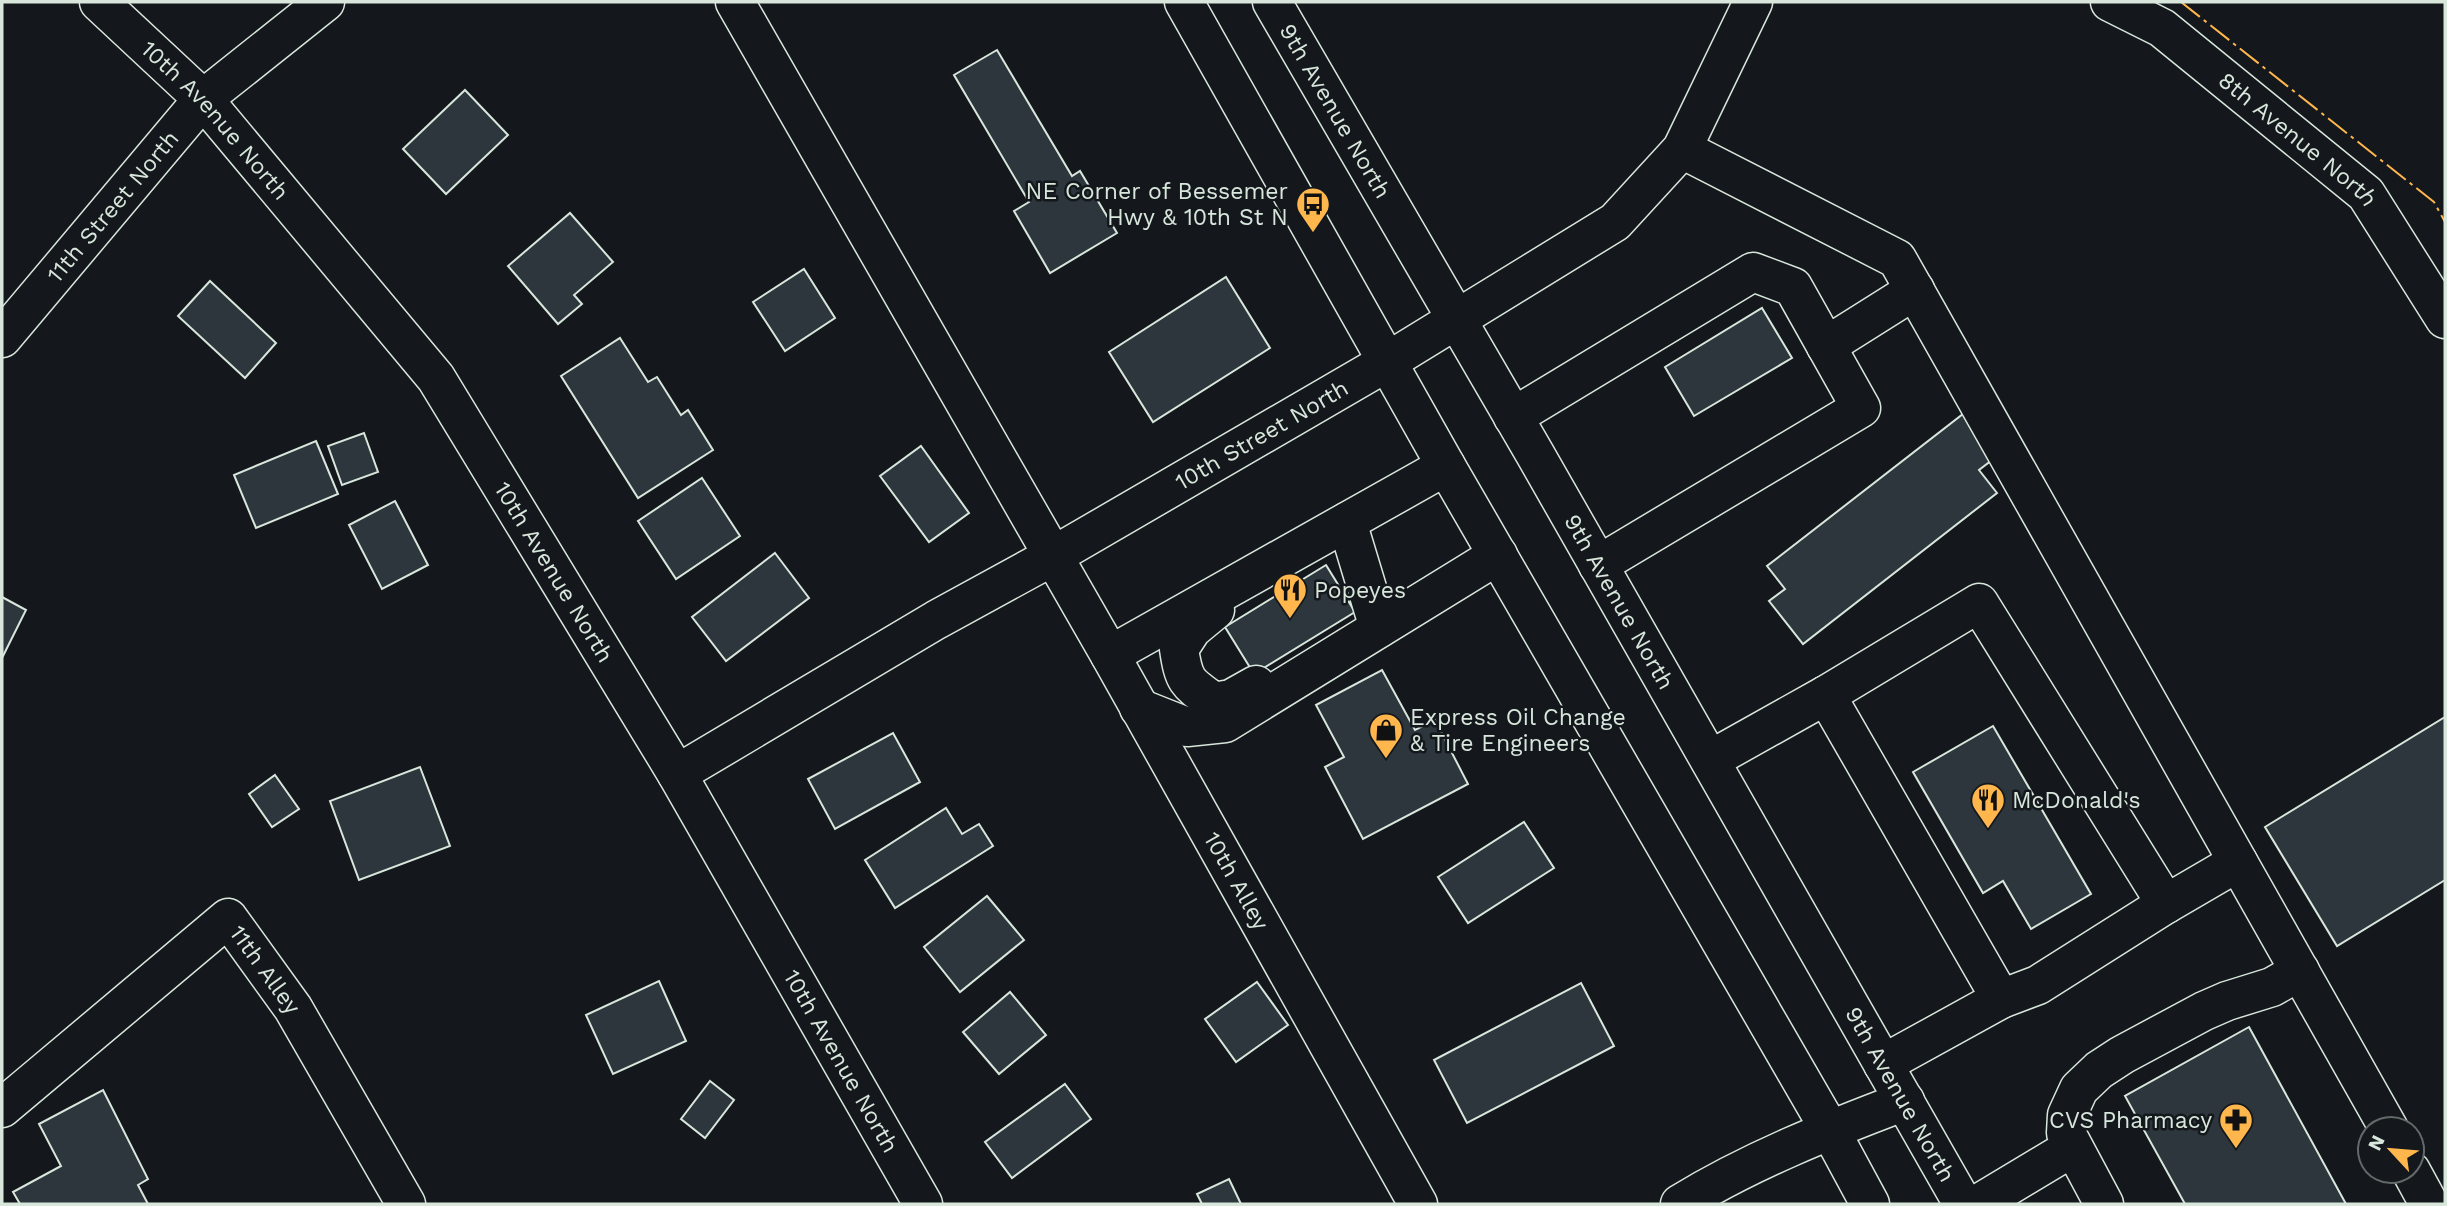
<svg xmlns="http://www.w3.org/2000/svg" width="2447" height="1206" font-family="'Work Sans',sans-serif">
<rect width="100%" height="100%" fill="#14181c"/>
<g fill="#2c363c" stroke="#d8e6dc" stroke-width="2">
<polygon points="997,50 1072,176 1080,171 1117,233 1050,273 1014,211 1029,202 954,75"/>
<polygon points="465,90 508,135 446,194 403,149"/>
<polygon points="570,213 613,262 574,295 582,304 558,324 508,266"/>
<polygon points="804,269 835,318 785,351 753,302"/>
<polygon points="1226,277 1270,348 1153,422 1109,352"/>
<polygon points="210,281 276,343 245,378 178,316"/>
<polygon points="1762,308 1792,358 1694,416 1665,367"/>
<polygon points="620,338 648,382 657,377 681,415 688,410 713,450 638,498 561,376"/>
<polygon points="1963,414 1996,457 1979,470 1997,493 1803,644 1769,601 1785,589 1767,566"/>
<polygon points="364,433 378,472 342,485 328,446"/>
<polygon points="316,441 338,494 256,528 234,475"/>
<polygon points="921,446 969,513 929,542 880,476"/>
<polygon points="702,478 740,536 676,579 638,521"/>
<polygon points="395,501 428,565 382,589 349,525"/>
<polygon points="775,553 809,598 726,661 692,617"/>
<polygon points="1326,565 1355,612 1254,674 1225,627"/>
<polygon points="2,597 26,610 2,658"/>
<polygon points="1382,670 1415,730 1435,720 1468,784 1363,839 1325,767 1344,757 1316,705"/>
<polygon points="2445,717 2445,880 2337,946 2265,827"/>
<polygon points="1993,726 2091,894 2031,929 2003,881 1983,893 1913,772"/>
<polygon points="893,733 920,782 835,829 808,779"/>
<polygon points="420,767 450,846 359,880 330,801"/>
<polygon points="275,775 299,809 272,827 249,794"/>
<polygon points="946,808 962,834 979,824 993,846 895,908 865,860"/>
<polygon points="1524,822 1554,868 1468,923 1438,877"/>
<polygon points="987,896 1024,940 960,992 924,947"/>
<polygon points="659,981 686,1041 613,1074 586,1015"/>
<polygon points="1257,982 1288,1025 1236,1062 1205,1019"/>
<polygon points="1581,983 1614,1046 1467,1123 1434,1060"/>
<polygon points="1010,992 1046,1035 999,1074 963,1032"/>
<polygon points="2249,1027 2346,1204 2185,1204 2125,1096"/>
<polygon points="710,1081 734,1100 705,1138 681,1119"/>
<polygon points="1065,1084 1091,1119 1012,1178 985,1142"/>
<polygon points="103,1090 148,1179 138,1185 148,1204 20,1204 13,1192 61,1166 39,1124"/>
<polygon points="1229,1179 1241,1204 1202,1204 1197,1194"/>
</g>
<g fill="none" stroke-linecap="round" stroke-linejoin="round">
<g stroke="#d8e6dc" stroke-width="41">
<g id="minor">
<path id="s1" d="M 99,2 L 203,99 L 436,378 L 677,774 L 923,1204"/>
<path id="s2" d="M 735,2 L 1110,655 L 1418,1204"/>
<path id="s3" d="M 2110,2 L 2162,28 L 2366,194 L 2445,319"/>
<polyline points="1682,149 1897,259 2389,1129"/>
<path id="s4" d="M 2,338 L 203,99 L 325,2"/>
<polyline points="1826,346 1915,290"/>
<polyline points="1513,417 1753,272 1793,287 1861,408 1598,565"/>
<polyline points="1347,522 1379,628"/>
<path d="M 1215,610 L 1192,629 L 1179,649 C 1184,682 1187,683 1214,702 L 1231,699 L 1256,685"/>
<polyline points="1110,655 1446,466"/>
<polyline points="1826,695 2001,999"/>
<polyline points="1139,708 1187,727 1225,723 1498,555"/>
<polyline points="1710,760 1826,695 1979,603 2166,904"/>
<path id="s5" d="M 677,774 L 936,620 L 1053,556 L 1387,362 L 1615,222 L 1682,149 L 1753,2"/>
<polyline points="1883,1064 2001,999 2038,985 2166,904 2238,862"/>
<path id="s6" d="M 2,1108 L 228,918 L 293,1008 L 406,1204"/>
<polyline points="2411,1171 2429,1204"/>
<path d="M 1680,1204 C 1750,1161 1828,1130 1905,1101"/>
<polyline points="1978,1204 2073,1147"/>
<polyline points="2104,1204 2066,1133 2067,1115 2079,1089 2099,1070 2122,1055 2204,1011 2227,1001 2272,987 2300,971"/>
</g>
</g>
<g stroke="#d8e6dc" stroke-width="41">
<g id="major">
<polyline points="1184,2 1446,466 1830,1130 1870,1204"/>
<path id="s7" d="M 1272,2 L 1535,454 L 1963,1204"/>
</g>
</g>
<use href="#minor" stroke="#14181c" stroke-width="38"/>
<use href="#major" stroke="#14181c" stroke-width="38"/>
<polyline stroke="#ffb74d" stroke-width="2" stroke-dasharray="24 5 3.5 5" stroke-linecap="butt" points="2181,2 2434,202 2445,222"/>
</g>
<defs>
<g id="bus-pin" transform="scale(1.75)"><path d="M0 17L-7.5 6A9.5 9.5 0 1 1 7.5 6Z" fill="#ffb74d" stroke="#14181c"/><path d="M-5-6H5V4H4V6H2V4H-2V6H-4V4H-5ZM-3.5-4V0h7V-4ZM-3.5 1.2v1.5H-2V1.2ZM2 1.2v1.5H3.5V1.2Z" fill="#111"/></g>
<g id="restaurant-pin" transform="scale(1.75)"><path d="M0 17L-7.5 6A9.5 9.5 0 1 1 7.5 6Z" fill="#ffb74d" stroke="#14181c"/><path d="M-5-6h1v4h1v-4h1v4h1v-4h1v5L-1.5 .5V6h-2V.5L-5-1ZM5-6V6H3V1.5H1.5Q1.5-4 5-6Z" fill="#111"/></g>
<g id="shop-pin" transform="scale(1.75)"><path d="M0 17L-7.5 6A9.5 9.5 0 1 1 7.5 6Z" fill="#ffb74d" stroke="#14181c"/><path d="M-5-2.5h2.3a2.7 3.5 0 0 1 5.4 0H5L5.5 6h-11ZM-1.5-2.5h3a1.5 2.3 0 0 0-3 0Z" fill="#111"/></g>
<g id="pharmacy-pin" transform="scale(1.75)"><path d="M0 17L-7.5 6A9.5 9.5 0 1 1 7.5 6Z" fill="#ffb74d" stroke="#14181c"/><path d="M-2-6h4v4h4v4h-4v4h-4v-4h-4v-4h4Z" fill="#111"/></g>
</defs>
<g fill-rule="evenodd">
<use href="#bus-pin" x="1313" y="204"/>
<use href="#restaurant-pin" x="1290" y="590"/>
<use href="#shop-pin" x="1386" y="730"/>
<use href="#restaurant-pin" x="1988" y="800"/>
<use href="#pharmacy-pin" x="2236" y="1120"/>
</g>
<g text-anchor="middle" stroke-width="5" stroke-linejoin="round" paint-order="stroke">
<g font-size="23" fill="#d8e6dc" stroke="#14181c">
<text dy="8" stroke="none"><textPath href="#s7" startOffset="126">9th Avenue North</textPath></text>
<text dy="8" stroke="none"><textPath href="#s1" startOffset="166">10th Avenue North</textPath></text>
<text dy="8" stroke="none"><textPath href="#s3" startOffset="234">8th Avenue North</textPath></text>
<text dy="8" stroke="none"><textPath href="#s4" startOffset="172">11th Street North</textPath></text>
<text dy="8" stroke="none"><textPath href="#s5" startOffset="676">10th Street North</textPath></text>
<text dy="8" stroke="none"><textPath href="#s1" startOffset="733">10th Avenue North</textPath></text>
<text dy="8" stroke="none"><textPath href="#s7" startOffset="693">9th Avenue North</textPath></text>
<text dy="8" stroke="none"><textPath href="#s2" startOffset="1012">10th Alley</textPath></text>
<text dy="8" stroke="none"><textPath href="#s6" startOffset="359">11th Alley</textPath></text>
<text dy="8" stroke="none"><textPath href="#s1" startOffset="1300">10th Avenue North</textPath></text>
<text dy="8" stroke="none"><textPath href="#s7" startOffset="1260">9th Avenue North</textPath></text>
</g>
<g font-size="23" fill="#d8e6dc" stroke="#14181c" text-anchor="start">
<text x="1288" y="199" text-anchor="end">NE Corner of Bessemer<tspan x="1288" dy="26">Hwy &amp; 10th St N</tspan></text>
<text x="1314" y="598">Popeyes</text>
<text x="1410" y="725">Express Oil Change<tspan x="1410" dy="26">&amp; Tire Engineers</tspan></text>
<text x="2012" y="808">McDonald's</text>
<text x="2212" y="1128" text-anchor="end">CVS Pharmacy</text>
</g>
</g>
<rect width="2447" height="1206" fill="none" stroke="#d8e6dc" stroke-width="7"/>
<g transform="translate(2391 1150) rotate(296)"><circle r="33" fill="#14181c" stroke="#626a69" stroke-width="2"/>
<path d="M0-5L12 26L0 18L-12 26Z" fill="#ffb74d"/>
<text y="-10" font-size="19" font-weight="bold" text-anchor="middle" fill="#d8e6dc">N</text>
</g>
</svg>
